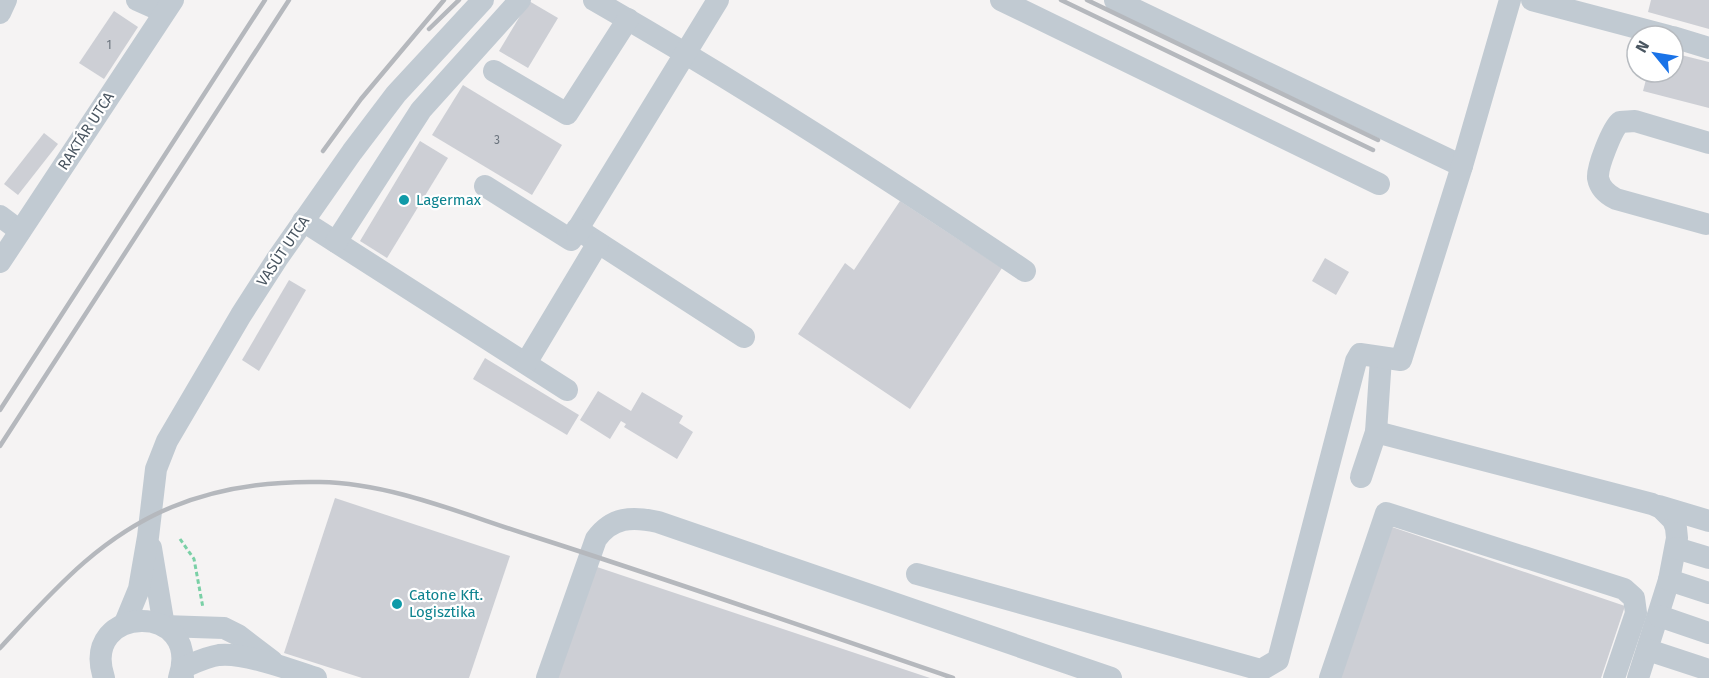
<svg xmlns="http://www.w3.org/2000/svg" width="1709" height="678" font-family="'Fira Sans',sans-serif">
<rect width="100%" height="100%" fill="#f5f3f3"/>
<g fill="#cdcfd5">
<polygon points="1651,0 1709,0 1709,29 1648,12"/>
<polygon points="529,1 558,18 528,68 499,51"/>
<polygon points="114,11 138,27 104,79 79,63"/>
<polygon points="1673,53 1709,62 1709,108 1643,91 1648,72 1673,72"/>
<polygon points="463,85 562,145 532,195 432,135"/>
<polygon points="44,133 58,144 18,195 4,184"/>
<polygon points="420,141 448,158 387,258 360,241"/>
<polygon points="900,201 1002,268 910,409 798,334 845,263 854,270"/>
<polygon points="1325,258 1349,272 1336,295 1312,281"/>
<polygon points="289,280 306,290 259,371 242,360"/>
<polygon points="485,358 579,415 567,435 473,379"/>
<polygon points="598,391 631,411 642,392 683,416 679,423 693,432 677,459 624,427 626,424 621,421 610,439 580,420"/>
<polygon points="335,498 510,556 469,678 362,678 284,653"/>
<polygon points="1392,527 1625,606 1601,678 1340,678"/>
<polygon points="594,566 930,678 557,678"/>
</g>
<g fill="none" stroke-linecap="round" stroke-linejoin="round">
<polyline stroke="#7ad0a6" stroke-width="3" stroke-dasharray="4.5 3" stroke-linecap="butt" points="180,539 194,559 203,608"/>
<g stroke="#c1cad2" stroke-width="22">
<polyline points="137,0 164,12"/>
<path d="M 594,0 C 741,84 884,176 1025,271"/>
<polyline points="1001,0 1379,184"/>
<polyline points="1115,0 1462,166"/>
<polyline points="1532,0 1668,36"/>
<polyline points="0,13 6,0"/>
<polyline points="1673,37 1709,48"/>
<polyline points="494,71 567,114 628,19"/>
<polyline points="485,186 571,240 718,0"/>
<polyline points="0,216 20,231"/>
<polyline points="303,221 567,390"/>
<path d="M 1706,224 L 1616,199 C 1608,195 1600,189 1598,178 C 1597,167 1612,129 1620,122 L 1635,121 L 1709,143"/>
<polyline points="577,229 744,337"/>
<polyline points="336,242 421,110 520,0"/>
<polyline points="0,262 173,0"/>
<polyline points="526,363 598,243"/>
<polyline points="1376,432 1652,504 1661,508 1673,520 1676,528 1677,538 1669,580 1638,678"/>
<polyline points="1361,477 1376,432 1381,358"/>
<polyline points="1659,506 1709,521"/>
<polyline points="151,548 164,626"/>
<polyline points="1676,548 1709,558"/>
<polyline points="917,574 1261,670 1278,660 1356,361 1360,354 1401,360 1462,166 1510,0"/>
<polyline points="1669,580 1709,593"/>
<polyline points="1659,616 1709,633"/>
<polyline points="125,623 139,589 148,537 156,469 167,441 241,315 277,259 352,152 396,94 483,0"/>
<polyline points="164,626 224,628 238,635 272,661"/>
<polyline points="1648,650 1709,670"/>
<path d="M 104,678 C 79,603 204,601 179,678"/>
<path d="M 183,678 L 182,668 C 194,663 206,657 219,655 C 243,652 292,670 316,678"/>
<path d="M 547,678 L 596,539 C 612,517 632,516 658,522 L 1111,678"/>
<polyline points="1330,678 1386,513 1624,589 1634,598 1636,613 1614,678"/>
</g>
<g stroke="#b5b8bd" stroke-width="4.5">
<polyline points="1061,0 1373,150"/>
<polyline points="1087,0 1378,140"/>
<polyline points="429,29 459,0"/>
<polyline points="323,151 361,99 444,0"/>
<polyline points="0,410 265,0"/>
<polyline points="0,446 289,0"/>
<path d="M 0,648 C 52,592 99,537 172,507 C 218,488 271,481 320,482 C 391,483 465,515 532,536 C 673,581 813,630 953,678"/>
</g>
</g>
<g fill="#0f9aa8" stroke="#fff" stroke-width="2">
<circle cx="404" cy="200" r="6"/>
<circle cx="397" cy="604" r="6"/>
</g>
<g text-anchor="middle" stroke-width="4.5" stroke-linejoin="round" paint-order="stroke">
<g font-size="12" fill="#6b747e">
<text x="109" y="49">1</text>
<text x="497" y="144">3</text>
</g>
<g font-size="15" fill="#4a5661" stroke="#fff">
<text transform="translate(86 131) rotate(-57)" y="5">RAKTÁR UTCA</text>
<text transform="translate(283 251) rotate(-56)" y="5">VASÚT UTCA</text>
</g>
<g font-size="15" fill="#0d838f" stroke="#fff" text-anchor="start">
<text x="416" y="205">Lagermax</text>
<text x="409" y="600">Catone Kft.<tspan x="409" dy="17">Logisztika</tspan></text>
</g>
</g>
<g transform="translate(1655 54) rotate(300)"><circle r="28" fill="#ffffff" stroke="#b7bbc0" stroke-width="1.5"/>
<path d="M0-4.5L10 22L0 15L-10 22Z" fill="#1a73e8"/>
<text y="-9" font-size="16" font-weight="bold" text-anchor="middle" fill="#4a5661">N</text>
</g>
</svg>
